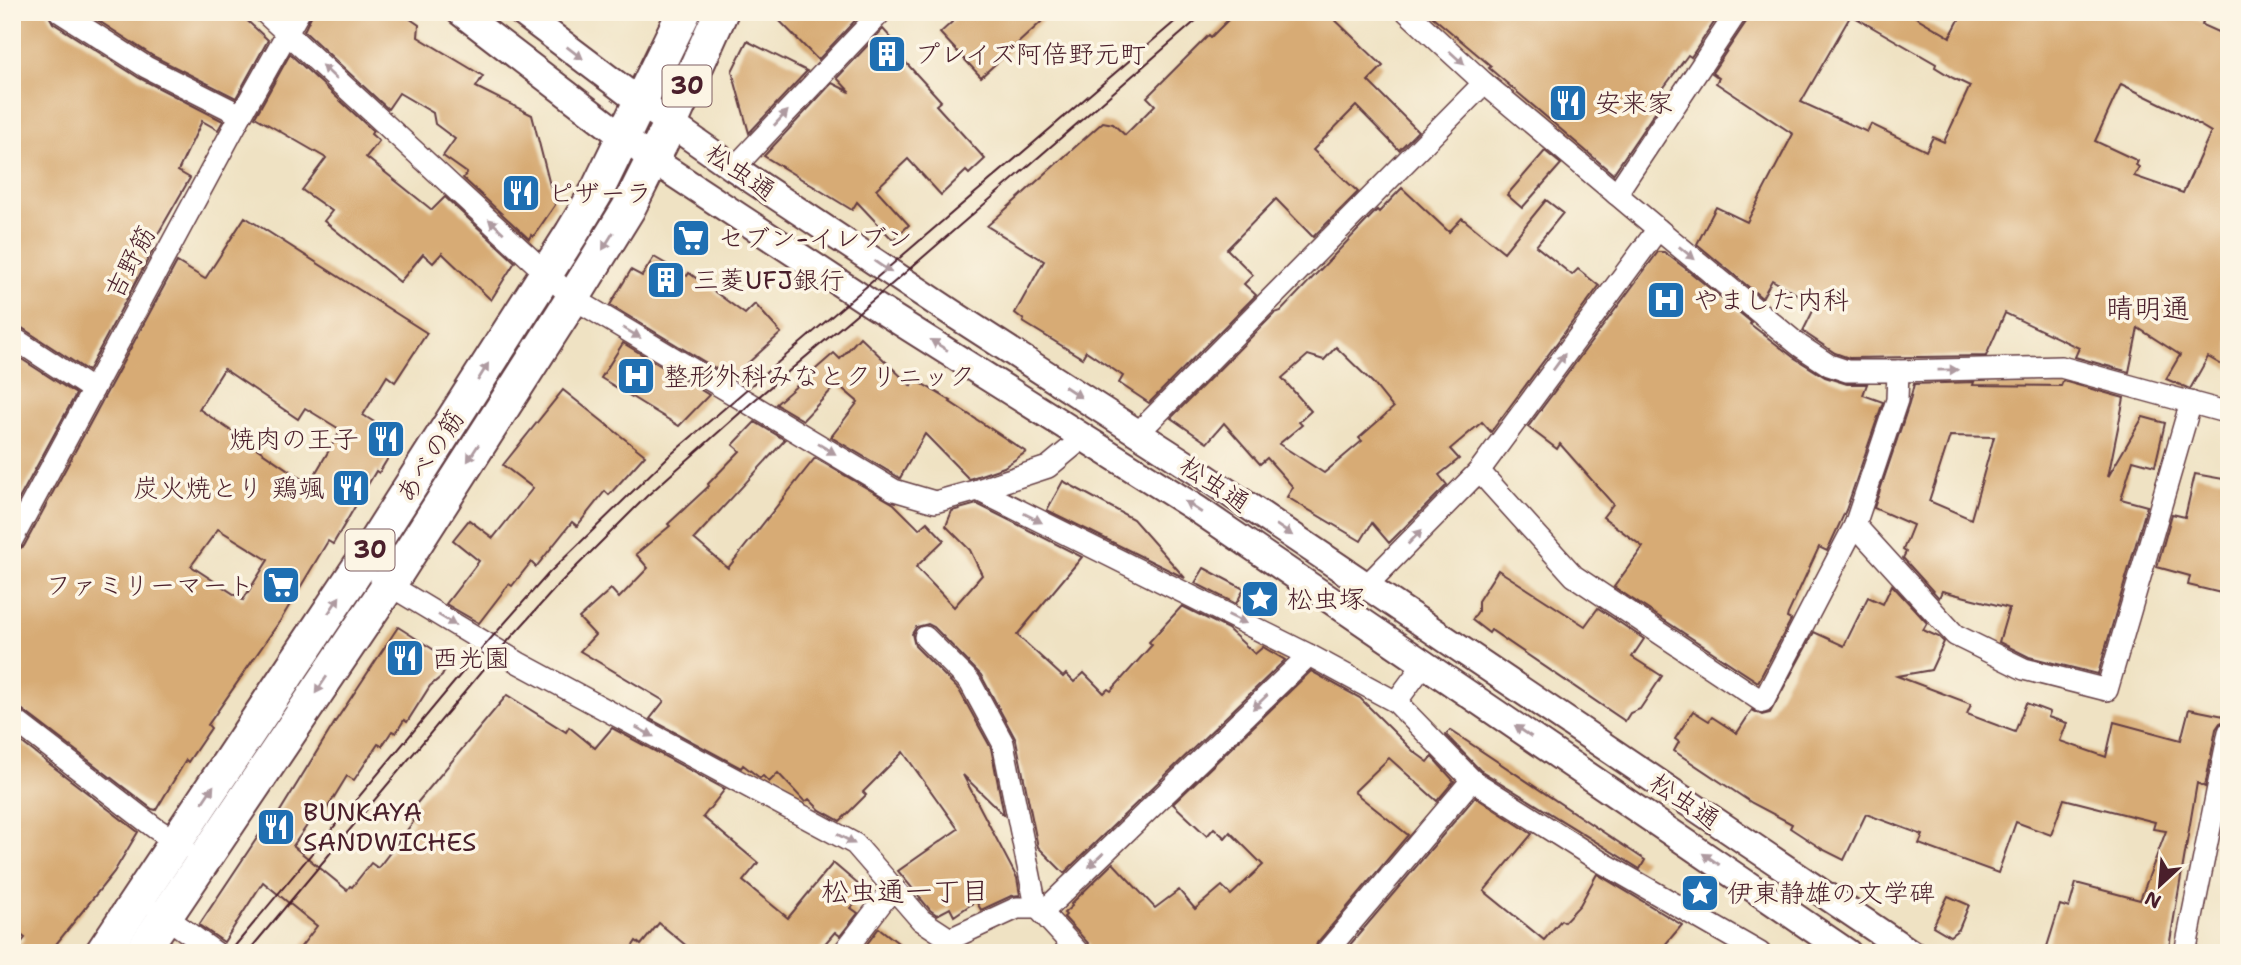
<svg xmlns="http://www.w3.org/2000/svg" width="2241" height="965" font-family="'Shantell Sans','Klee One',sans-serif">
<rect width="100%" height="100%" fill="#fcf5e5"/>
<filter id="ink" filterUnits="userSpaceOnUse"><feTurbulence type="fractalNoise" baseFrequency=".0143" numOctaves="2"/><feDisplacementMap in="SourceGraphic" scale="14" xChannelSelector="R" yChannelSelector="G"/><feConvolveMatrix kernelMatrix="1 2 1 2 8 2 1 2 1" color-interpolation-filters="sRGB"/></filter>
<filter id="wash" filterUnits="userSpaceOnUse"><feTurbulence type="fractalNoise" baseFrequency=".00686" numOctaves="4" result="noise"/><feDisplacementMap in="SourceGraphic" scale="28" xChannelSelector="R" yChannelSelector="G"/><feGaussianBlur stdDeviation="1.57" result="paint"/><feColorMatrix in="noise" values="0 0 0 0 0 0 0 0 0 0 0 0 0 0 0 0 0 1.4 0 .05"/><feComposite in="paint" operator="in"/></filter>
<g filter="url(#wash)">
<rect width="100%" height="100%" fill="#efe2c3"/>
<g id="blocks">
<g fill="#d7ab74" fill-rule="evenodd">
<polygon points="12,12 47,12 53,23 139,78 223,121 218,130 202,121 178,171 190,178 151,246 154,248 88,371 19,326 12,324"/>
<polygon points="85,12 238,12 268,40 236,98 153,56"/>
<polygon points="313,12 400,12 419,25 418,37 483,76 476,87 532,115 555,205 533,237 531,235 529,239 463,178 467,173 443,156 455,139 435,124 433,113 399,93 388,109 304,31"/>
<polygon points="771,12 863,12 818,60"/>
<polygon points="963,12 1052,12 981,77 940,33"/>
<polygon points="1236,12 1327,12 1383,66 1368,81 1418,131 1399,150 1356,106 1313,150 1358,192 1313,237 1276,199 1227,249 1253,275 1244,284 1256,295 1149,403 1119,383 1123,376 1086,351 1082,358 1023,322 1024,320 1015,313 1044,261 987,226 1103,122 1113,124 1125,135 1155,105 1147,97 1209,35 1211,37"/>
<polygon points="1427,12 1721,12 1691,57 1688,55 1656,98 1660,101 1657,109 1613,174 1489,68 1491,66"/>
<path d="M 1750,12 L 1907,12 L 1950,37 L 1963,12 L 2195,12 L 2193,18 L 2203,22 L 2202,25 L 2229,37 L 2229,369 L 2208,357 L 2190,389 L 2166,379 L 2180,355 L 2138,328 L 2129,372 L 2075,357 L 2079,348 L 2005,313 L 1986,356 L 1849,358 L 1835,353 L 1808,335 L 1803,331 L 1816,305 L 1772,280 L 1762,298 L 1697,244 L 1716,207 L 1747,222 L 1793,134 L 1716,83 L 1719,78 L 1712,73 L 1748,19 ZM 1851,15 L 1936,64 L 1935,67 L 1953,78 L 1970,86 L 1944,142 L 1933,137 L 1926,151 L 1871,124 L 1867,132 L 1801,102 ZM 2121,84 L 2174,110 L 2211,132 L 2183,193 L 2134,176 L 2139,167 L 2136,165 L 2138,161 L 2095,141 Z"/>
<polygon points="883,29 902,50 898,54 941,101 936,105 985,159 969,174 966,171 941,195 908,159 876,189 909,225 893,240 857,202 852,210 764,156 832,83 850,92 837,78"/>
<polygon points="747,41 807,71 749,133 732,71"/>
<polygon points="290,54 373,131 371,134 379,141 366,157 432,210 445,197 515,262 491,300 442,253 433,263 423,254 400,282 324,221 332,211 302,190 326,158 255,117"/>
<polygon points="1545,151 1561,164 1522,208 1507,195"/>
<path d="M 1402,188 L 1449,232 L 1462,218 L 1504,252 L 1546,200 L 1563,213 L 1536,246 L 1572,275 L 1578,269 L 1599,286 L 1491,432 L 1482,422 L 1450,449 L 1459,459 L 1439,475 L 1447,485 L 1389,543 L 1372,523 L 1361,541 L 1287,497 L 1293,487 L 1267,458 L 1260,464 L 1224,423 L 1207,443 L 1171,418 L 1275,313 L 1281,311 L 1377,210 L 1379,212 ZM 1336,347 L 1373,383 L 1393,408 L 1359,438 L 1362,441 L 1324,473 L 1279,444 L 1302,425 L 1299,422 L 1311,411 L 1282,378 L 1308,355 L 1324,360 Z"/>
<path d="M 245,217 L 427,333 L 395,382 L 387,376 L 363,415 L 400,438 L 379,473 L 376,471 L 333,544 L 328,541 L 280,621 L 208,725 L 211,728 L 188,762 L 186,760 L 156,810 L 152,809 L 20,708 L 12,705 L 12,553 L 24,546 L 177,262 L 205,279 ZM 224,369 L 298,419 L 305,408 L 341,430 L 309,484 L 199,409 ZM 218,529 L 268,560 L 243,600 L 191,566 Z"/>
<polygon points="1658,252 1664,252 1685,268 1751,322 1750,324 1793,357 1825,377 1847,384 1867,384 1863,395 1883,402 1846,510 1827,551 1819,547 1788,614 1787,618 1791,620 1758,682 1614,587 1643,547 1603,517 1613,504 1560,444 1557,449 1528,427"/>
<polygon points="654,257 687,276 689,273 745,314 755,304 781,333 735,375 729,369 725,374 610,305 631,270 642,276"/>
<polygon points="860,337 911,386 914,379 951,401 950,402 1026,452 1004,467 969,479 925,434 900,478 831,437 858,402 837,384 803,420 776,404 834,353 840,359"/>
<polygon points="623,343 709,395 679,426 601,378"/>
<polygon points="12,353 76,394 12,512"/>
<path d="M 2063,381 L 2124,398 L 2108,477 L 2143,417 L 2165,423 L 2155,466 L 2133,460 L 2121,499 L 2147,506 L 2098,674 L 2029,657 L 1999,642 L 2009,608 L 1942,591 L 1939,598 L 1903,558 L 1906,552 L 1903,550 L 1913,525 L 1874,508 L 1909,404 L 1914,384 L 1974,382 L 1973,385 L 2061,386 ZM 1950,436 L 1994,437 L 1971,519 L 1929,501 Z"/>
<polygon points="563,390 645,455 609,495 605,491 577,526 572,522 536,567 531,562 512,586 509,584 479,623 446,604 479,561 453,540 469,520 493,538 533,488 503,465"/>
<polygon points="755,422 785,440 694,539 728,568 815,458 894,504 919,529 927,522 944,540 916,567 954,607 982,575 970,550 946,526 952,511 977,504 1082,557 1017,635 1063,677 1066,674 1074,682 1084,673 1104,693 1108,689 1111,691 1152,645 1149,642 1182,606 1228,629 1255,654 1263,647 1285,660 1064,873 1038,847 1016,740 981,675 934,627 928,624 916,627 912,634 915,646 959,690 991,748 1004,815 963,775 1017,878 1020,895 1011,896 981,910 976,901 954,916 950,908 937,915 930,910 898,871 958,829 903,752 863,792 866,795 840,821 820,810 809,799 805,802 778,773 769,782 763,776 760,778 743,765 741,768 650,719 664,701 580,651 595,635 579,618 611,589 619,598 648,568 636,554 670,526 668,524 709,486 708,484 740,451 733,445"/>
<polygon points="2195,474 2229,480 2229,585 2222,584 2221,593 2188,585 2190,576 2157,567 2172,514 2185,517"/>
<polygon points="1063,481 1133,519 1185,578 1047,510"/>
<polygon points="1204,568 1244,589 1236,604 1195,583"/>
<polygon points="1498,570 1585,626 1598,608 1644,639 1632,657 1662,676 1640,709 1630,713 1625,721 1491,630 1489,633 1472,620 1478,611 1478,601"/>
<polygon points="1892,585 1927,623 1923,630 1939,637 1944,642 1931,670 1897,676 1971,704 1967,714 2015,732 2026,703 2050,712 2048,717 2067,723 2060,741 2106,757 2114,722 2181,740 2189,709 2229,717 2229,719 2220,723 2216,729 2205,787 2197,783 2168,953 2045,953 2060,905 2069,908 2076,883 2140,900 2166,831 2153,829 2155,822 2064,799 2051,835 2016,822 1998,873 1919,844 1923,835 1866,814 1844,860 1822,849 1790,828 1792,824 1752,803 1674,751 1679,742 1675,739 1693,711 1709,721 1712,717 1737,733 1752,710 1762,715 1770,713 1814,632 1844,646 1868,597 1883,604"/>
<polygon points="398,627 450,660 442,676 430,686 407,722 404,720 396,733 392,731 382,746 378,744 354,780 347,776 323,815 317,811 293,846 347,890 350,886 352,887 371,863 378,868 414,821 407,815 507,695 566,732 569,727 595,748 612,728 725,789 703,817 758,863 743,881 788,918 833,863 866,891 851,908 858,913 840,936 835,932 817,953 695,953 659,923 641,945 636,941 628,953 296,953 317,926 263,882 224,942 199,925 267,823 271,826 335,722"/>
<polygon points="1311,671 1360,698 1413,751 1428,762 1432,757 1454,781 1437,801 1389,758 1354,792 1408,835 1317,943 1314,953 1092,953 1089,944 1064,917 1066,915 1064,913 1072,906 1071,904 1113,863 1155,908 1179,890 1195,909 1222,886 1231,895 1263,865 1230,832 1225,838 1214,828 1207,836 1173,804"/>
<polygon points="1450,730 1645,860 1640,869 1480,770 1446,735"/>
<polygon points="12,735 138,832 114,872 49,953 13,953 25,938 12,928"/>
<polygon points="1475,797 1532,834 1484,891 1544,940 1561,920 1564,922 1580,905 1597,874 1682,925 1658,953 1343,953"/>
<polygon points="1948,896 1969,905 1959,929 1950,936 1933,926"/>
<polygon points="879,928 911,953 861,952"/>
</g>
</g>
</g>
<g filter="url(#ink)">
<use href="#blocks" fill-opacity="0" stroke="#633c42" stroke-width="2"/>
<g fill="none" stroke-linecap="round" stroke-linejoin="round">
<g stroke="#633c42" stroke-width="24">
<g id="minor">
<polyline points="60,12 146,67 241,115"/>
<polyline points="264,12 573,298 894,490 935,502 978,490 1309,655 1396,702 1472,780 1598,860 1760,953"/>
<polyline points="1407,12 1484,83 1658,229 1800,346 1829,365 1847,371 1898,371 2061,367 2229,413"/>
<polyline points="734,168 881,12"/>
<polyline points="1616,194 1737,12"/>
<polyline points="12,337 93,390"/>
<polyline points="1138,433 1484,83"/>
<polyline points="1479,471 1574,576 1763,702 1855,525 1897,400 1898,371"/>
<polyline points="978,490 1048,467 1084,437"/>
<polyline points="1855,525 1955,635 2024,669 2107,690 2191,402"/>
<polyline points="12,540 241,115 299,12"/>
<polyline points="381,580 519,663 855,844 921,920 950,939 1017,908 1047,908 1309,655"/>
<polyline points="1367,585 1479,471 1658,229"/>
<polyline points="925,637 970,682 1003,743 1036,906 1079,953"/>
<polyline points="1396,702 1424,664"/>
<polyline points="12,718 155,828 184,847"/>
<polyline points="158,911 216,953"/>
<polyline points="843,953 893,888"/>
<polyline points="1330,953 1327,951 1472,780"/>
<polyline points="2185,953 2229,732"/>
</g>
</g>
<g stroke="#633c42" stroke-width="30">
<g id="tertiary">
<polyline points="460,12 653,160 870,303 1197,509 1848,953"/>
<polyline points="521,12 640,102 734,168 958,317 1195,470 1911,953"/>
</g>
</g>
<g stroke="#633c42" stroke-width="37">
<g id="primary">
<polyline points="102,953 359,567 572,233 596,193 684,12"/>
<polyline points="141,953 389,585 573,298 628,209 671,123 721,12"/>
</g>
</g>
<use href="#minor" stroke="#fff" stroke-width="21"/>
<use href="#tertiary" stroke="#fff" stroke-width="26"/>
<use href="#primary" stroke="#fff" stroke-width="33"/>
<g stroke="#4a1f2b" stroke-width="2">
<polyline points="229,953 486,644 549,573 669,456 1186,12"/>
<polyline points="247,953 498,652 561,582 647,496 750,404 899,278 1206,12"/>
</g>
</g>
<defs><path id="oneway-solid" d="M-6-.8H1V-3.2L6.5 0L1 3.2V.8H-6Z" transform="scale(1.75)"/></defs>
<g fill="#ae9aa0">
<use href="#oneway-solid" transform="translate(575 53) rotate(37)"/>
<use href="#oneway-solid" transform="translate(1457 58) rotate(42)"/>
<use href="#oneway-solid" transform="translate(329 72) rotate(-137)"/>
<use href="#oneway-solid" transform="translate(781 118) rotate(-47)"/>
<use href="#oneway-solid" transform="translate(496 226) rotate(-137)"/>
<use href="#oneway-solid" transform="translate(608 241) rotate(122)"/>
<use href="#oneway-solid" transform="translate(1687 253) rotate(39)"/>
<use href="#oneway-solid" transform="translate(883 267) rotate(34)"/>
<use href="#oneway-solid" transform="translate(632 333) rotate(31)"/>
<use href="#oneway-solid" transform="translate(939 345) rotate(-148)"/>
<use href="#oneway-solid" transform="translate(1559 362) rotate(-54)"/>
<use href="#oneway-solid" transform="translate(1948 370) rotate(-1)"/>
<use href="#oneway-solid" transform="translate(483 372) rotate(-58)"/>
<use href="#oneway-solid" transform="translate(1073 392) rotate(33)"/>
<use href="#oneway-solid" transform="translate(827 449) rotate(31)"/>
<use href="#oneway-solid" transform="translate(473 453) rotate(123)"/>
<use href="#oneway-solid" transform="translate(1193 507) rotate(-147)"/>
<use href="#oneway-solid" transform="translate(1033 518) rotate(27)"/>
<use href="#oneway-solid" transform="translate(1284 530) rotate(34)"/>
<use href="#oneway-solid" transform="translate(1415 537) rotate(-46)"/>
<use href="#oneway-solid" transform="translate(334 605) rotate(-56)"/>
<use href="#oneway-solid" transform="translate(1237 619) rotate(26)"/>
<use href="#oneway-solid" transform="translate(447 620) rotate(31)"/>
<use href="#oneway-solid" transform="translate(321 685) rotate(124)"/>
<use href="#oneway-solid" transform="translate(1260 702) rotate(136)"/>
<use href="#oneway-solid" transform="translate(1523 731) rotate(-146)"/>
<use href="#oneway-solid" transform="translate(645 732) rotate(28)"/>
<use href="#oneway-solid" transform="translate(208 794) rotate(-56)"/>
<use href="#oneway-solid" transform="translate(846 839) rotate(29)"/>
<use href="#oneway-solid" transform="translate(1711 859) rotate(-146)"/>
<use href="#oneway-solid" transform="translate(1096 860) rotate(136)"/>
</g>
</g>
<defs>
<g id="building-square" transform="scale(2.0125)"><rect x="-9" y="-9" width="18" height="18" rx="4" fill="#1f6fb2" stroke="#fcf5e5"/><path d="M-4-6H4V6H1V3H-1V6H-4ZM-2.5-4.3h1.7v1.8h-1.7ZM.8-4.3h1.7v1.8H.8ZM-2.5-1h1.7V.8h-1.7ZM.8-1h1.7V.8H.8Z" fill="#fff"/></g>
<g id="restaurant-square" transform="scale(2.0125)"><rect x="-9" y="-9" width="18" height="18" rx="4" fill="#1f6fb2" stroke="#fcf5e5"/><path d="M-5-6h1v4h1v-4h1v4h1v-4h1v5L-1.5 .5V6h-2V.5L-5-1ZM5-6V6H3V1.5H1.5Q1.5-4 5-6Z" fill="#fff"/></g>
<g id="supermarket-square" transform="scale(2.0125)"><rect x="-9" y="-9" width="18" height="18" rx="4" fill="#1f6fb2" stroke="#fcf5e5"/><path d="M-6-5.5h2.5l.6 2H6L4.5 2H-2.5L-4.4-4H-6ZM-1.5 3.2a1.3 1.3 0 1 0 .1 0ZM3 3.2a1.3 1.3 0 1 0 .1 0Z" fill="#fff"/></g>
<g id="hospital-square" transform="scale(2.0125)"><rect x="-9" y="-9" width="18" height="18" rx="4" fill="#1f6fb2" stroke="#fcf5e5"/><path d="M-5-5h3v3.5h4V-5h3V5h-3V1.5h-4V5h-3Z" fill="#fff"/></g>
<g id="sight-square" transform="scale(2.0125)"><rect x="-9" y="-9" width="18" height="18" rx="4" fill="#1f6fb2" stroke="#fcf5e5"/><path d="M0-6L1.8-2.2L6-1.7L2.9 1.2L3.7 5.4L0 3.3L-3.7 5.4L-2.9 1.2L-6-1.7L-1.8-2.2Z" fill="#fff"/></g>
</defs>
<g fill-rule="evenodd">
<use href="#building-square" x="887" y="54"/>
<use href="#restaurant-square" x="1568" y="103"/>
<use href="#restaurant-square" x="521" y="193"/>
<use href="#supermarket-square" x="691" y="238"/>
<use href="#building-square" x="666" y="280"/>
<use href="#hospital-square" x="1666" y="300"/>
<use href="#hospital-square" x="636" y="376"/>
<use href="#restaurant-square" x="386" y="439"/>
<use href="#restaurant-square" x="351" y="488"/>
<use href="#supermarket-square" x="281" y="585"/>
<use href="#sight-square" x="1260" y="599"/>
<use href="#restaurant-square" x="405" y="658"/>
<use href="#restaurant-square" x="276" y="827"/>
<use href="#sight-square" x="1700" y="893"/>
</g>
<g text-anchor="middle" stroke-width="7" stroke-linejoin="round" paint-order="stroke">
<g fill="#fcf5e5" stroke="#7f5f63" stroke-width="2">
<rect x="662.5" y="65.5" width="49" height="41" rx="5"/>
<rect x="345.5" y="529.5" width="49" height="41" rx="5"/>
</g>
<g font-size="24" font-weight="bold" fill="#4a1f2b">
<text x="687" y="94">30</text>
<text x="370" y="558">30</text>
</g>
<g font-size="26" fill="#4a1f2b" stroke="#fcf5e5" text-anchor="start">
<text x="914" y="63">プレイズ阿倍野元町</text>
<text x="1595" y="112">安来家</text>
<text x="548" y="202">ピザーラ</text>
<text x="718" y="247">セブン-イレブン</text>
<text x="693" y="289">三菱UFJ銀行</text>
<text x="1693" y="309">やました内科</text>
<text x="663" y="385">整形外科みなとクリニック</text>
<text x="359" y="448" text-anchor="end">焼肉の王子</text>
<text x="324" y="497" text-anchor="end">炭火焼とり 鶏颯</text>
<text x="254" y="594" text-anchor="end">ファミリーマート</text>
<text x="1287" y="608">松虫塚</text>
<text x="432" y="667">西光園</text>
<text x="303" y="821">BUNKAYA<tspan x="303" dy="30">SANDWICHES</tspan></text>
<text x="1727" y="902">伊東静雄の文学碑</text>
</g>
<g font-size="26" fill="#4a1f2b" stroke="#fcf5e5">
<text transform="translate(741 172) rotate(35)" y="9">松虫通</text>
<text transform="translate(130 262) rotate(-62)" y="9">吉野筋</text>
<text transform="translate(430 456) rotate(-58)" y="9">あべの筋</text>
<text transform="translate(1215 484) rotate(34)" y="9">松虫通</text>
<text transform="translate(1685 801) rotate(34)" y="9">松虫通</text>
</g>
<g font-size="28" fill="#4a1f2b" stroke="#fcf5e5">
<text x="2148" y="318">晴明通</text>
<text x="905" y="901">松虫通一丁目</text>
</g>
</g>
<rect width="2241" height="965" fill="none" stroke="#fcf5e5" stroke-width="42"/>
<g transform="translate(2160 885) rotate(206)" stroke="#fcf5e5" stroke-width="5" paint-order="stroke">
<path d="M0-5L12 26L0 18L-12 26Z" fill="#4a1f2b"/>
<text y="-10" font-size="19" font-weight="bold" text-anchor="middle" fill="#4a1f2b">N</text>
</g>
</svg>
